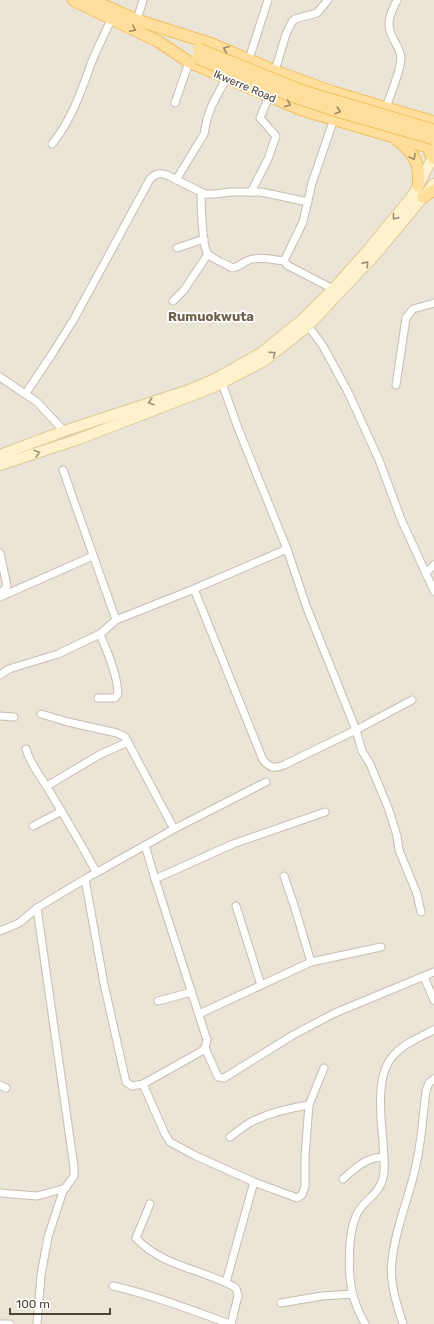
<svg xmlns="http://www.w3.org/2000/svg" width="434" height="1324" font-family="Rubik,sans-serif">
<rect width="100%" height="100%" fill="#f7f3eb"/>
<rect fill="#ebe5d8" x="0" y="0" width="434" height="1324"/>
<g fill="none" stroke-linecap="round" stroke-linejoin="round">
<g stroke="#c7bdaf" stroke-width="9">
<g id="street">
<polyline points="137,20 143,0"/>
<polyline points="249,59 268,0"/>
<polyline points="275,71 286,34 292,22 295,19 317,13 328,0"/>
<polyline points="175,103 189,62"/>
<path d="M 386,108 C 390,95 401,70 401,58 C 400,45 388,36 389,23 C 389,15 394,7 397,0"/>
<path d="M 52,144 C 71,121 81,92 91,64 C 97,48 105,33 112,18"/>
<polyline points="176,180 204,134 207,119 212,105 226,79"/>
<path d="M 201,192 C 201,203 202,248 208,254 C 213,259 226,264 232,268 C 238,268 243,262 249,260 C 260,256 273,260 284,261 L 287,265 L 333,289"/>
<polyline points="251,192 268,159 276,136 260,118 269,96"/>
<polyline points="177,248 204,239"/>
<polyline points="284,261 303,222 312,183 334,119"/>
<polyline points="173,301 184,290 208,254"/>
<polyline points="306,323 323,346 349,394 379,460 401,519 434,591"/>
<polyline points="0,377 37,402 64,431"/>
<polyline points="222,383 238,428 287,549 307,608 356,730 362,751 370,764 389,810 397,836 399,850 417,894 421,912"/>
<polyline points="396,385 406,318 413,309 434,303"/>
<path d="M 26,393 L 52,354 L 74,319 L 150,179 C 156,173 159,173 167,175 L 205,194 L 215,194 L 231,192 L 261,192 L 308,202"/>
<polyline points="63,470 116,620"/>
<polyline points="0,553 7,586 3,591 0,592"/>
<polyline points="426,573 434,565"/>
<path d="M 194,589 L 263,760 C 270,768 274,769 284,765 L 356,730 L 412,700"/>
<polyline points="0,597 93,556"/>
<polyline points="0,675 9,669 58,654 100,634 116,620 194,589 287,549"/>
<path d="M 98,698 L 115,698 L 118,694 C 117,673 108,654 100,634"/>
<polyline points="41,714 68,722 117,733 125,737 174,829"/>
<polyline points="0,716 14,717"/>
<path d="M 26,749 C 31,766 42,778 50,792 C 66,819 82,845 96,872"/>
<polyline points="47,786 99,755 128,742"/>
<polyline points="33,826 62,811"/>
<polyline points="284,876 294,905 311,962"/>
<polyline points="85,879 104,984 126,1082 132,1086 143,1084 202,1051 205,1048 207,1040 155,879 145,845"/>
<polyline points="155,879 233,844 325,812"/>
<polyline points="236,906 261,985"/>
<polyline points="0,931 19,923 37,908 85,879 174,829 266,782"/>
<polyline points="424,977 434,1000"/>
<polyline points="158,1001 192,992"/>
<polyline points="199,1014 311,962 381,947"/>
<polyline points="205,1048 218,1077 224,1078 293,1035 335,1013 434,972"/>
<polyline points="143,1084 165,1134 170,1142 194,1155 254,1182 297,1198 302,1195 305,1186 305,1156 309,1105 324,1068"/>
<polyline points="0,1085 6,1088"/>
<path d="M 230,1137 C 237,1132 244,1126 251,1122 C 269,1113 289,1108 309,1105"/>
<path d="M 343,1179 C 355,1168 367,1157 384,1157"/>
<polyline points="0,1193 37,1196 66,1188"/>
<path d="M 150,1204 L 136,1238 C 162,1267 204,1269 236,1288 L 238,1296 L 231,1324"/>
<polyline points="226,1282 254,1182"/>
<path d="M 113,1286 C 153,1295 191,1310 230,1324"/>
<polyline points="281,1303 322,1296 353,1294"/>
<polyline points="0,1324 10,1324"/>
<polyline points="37,1324 41,1275 48,1237 63,1191 74,1176 74,1167 37,908"/>
<path d="M 365,1324 C 360,1315 356,1306 353,1296 C 348,1275 347,1231 358,1212 C 365,1200 380,1193 383,1178 C 386,1167 383,1153 383,1142 C 381,1117 375,1076 393,1056 C 403,1044 420,1037 434,1030"/>
<path d="M 403,1324 C 397,1305 389,1282 392,1261 C 395,1227 411,1194 417,1160 C 422,1137 423,1114 426,1091 L 429,1083 L 434,1079"/>
</g>
</g>
<g stroke="#dec898" stroke-width="12">
<g id="secondary">
<polyline points="0,455 64,431 186,391 215,379 261,353 303,319 333,289 367,251 413,195 418,186 433,157"/>
<polyline points="0,465 79,439 214,387 264,361 308,326 376,254 434,184"/>
</g>
</g>
<g stroke="#f1bf5f" stroke-width="13">
<g id="primary">
<polyline points="73,0 159,42 189,62 302,110 428,147"/>
<polyline points="92,0 137,20 212,44 275,71 333,92 434,122"/>
<path d="M 396,139 C 413,152 421,163 418,186"/>
<polyline points="428,140 430,153 434,158"/>
<polyline points="423,197 434,190"/>
</g>
</g>
<use href="#street" stroke="#fff" stroke-width="7"/>
<use href="#secondary" stroke="#fff1cc" stroke-width="10"/>
<use href="#primary" stroke="#ffdf9b" stroke-width="11"/>
<g stroke="#f1bf5f" stroke-width="13" stroke-linecap="butt">
<g id="primary-bridge">
<polyline points="199,49 303,91 434,130"/>
<polyline points="197,58 286,94 340,112 434,139"/>
</g>
</g>
<use href="#primary-bridge" stroke="#ffdf9b" stroke-width="11"/>
</g>
<defs><path id="oneway-chevron" d="M-2-3.5L2.5 0L-2 3.5" fill="none" stroke-width="1.6" stroke-linecap="round" stroke-linejoin="round"/></defs>
<g stroke="#9d8964">
<use href="#oneway-chevron" transform="translate(133 29) rotate(27)"/>
<use href="#oneway-chevron" transform="translate(226 49) rotate(-157)"/>
<use href="#oneway-chevron" transform="translate(288 104) rotate(23)"/>
<use href="#oneway-chevron" transform="translate(338 111) rotate(18)"/>
<use href="#oneway-chevron" transform="translate(413 157) rotate(61)"/>
</g>
<g stroke="#9d917a">
<use href="#oneway-chevron" transform="translate(395 217) rotate(129)"/>
<use href="#oneway-chevron" transform="translate(366 264) rotate(-48)"/>
<use href="#oneway-chevron" transform="translate(273 354) rotate(-36)"/>
<use href="#oneway-chevron" transform="translate(151 402) rotate(162)"/>
<use href="#oneway-chevron" transform="translate(37 453) rotate(-18)"/>
</g>
<g text-anchor="middle" stroke-width="3.5" stroke-linejoin="round" paint-order="stroke">
<g font-size="11" fill="#4c4337" stroke="#fff">
<text transform="translate(245 86) rotate(23)" y="4">Ikwerre Road</text>
</g>
<g font-size="13" font-weight="bold" fill="#70614d" stroke="#fff">
<text x="211" y="321">Rumuokwuta</text>
</g>
</g>
<path d="M10 1308v6h100v-6" fill="none" stroke="#4c4337" stroke-width="2"/>
<text x="16" y="1308" font-size="12" fill="#4c4337" stroke="#ffffff" stroke-width="3" paint-order="stroke">100 m</text>
</svg>
